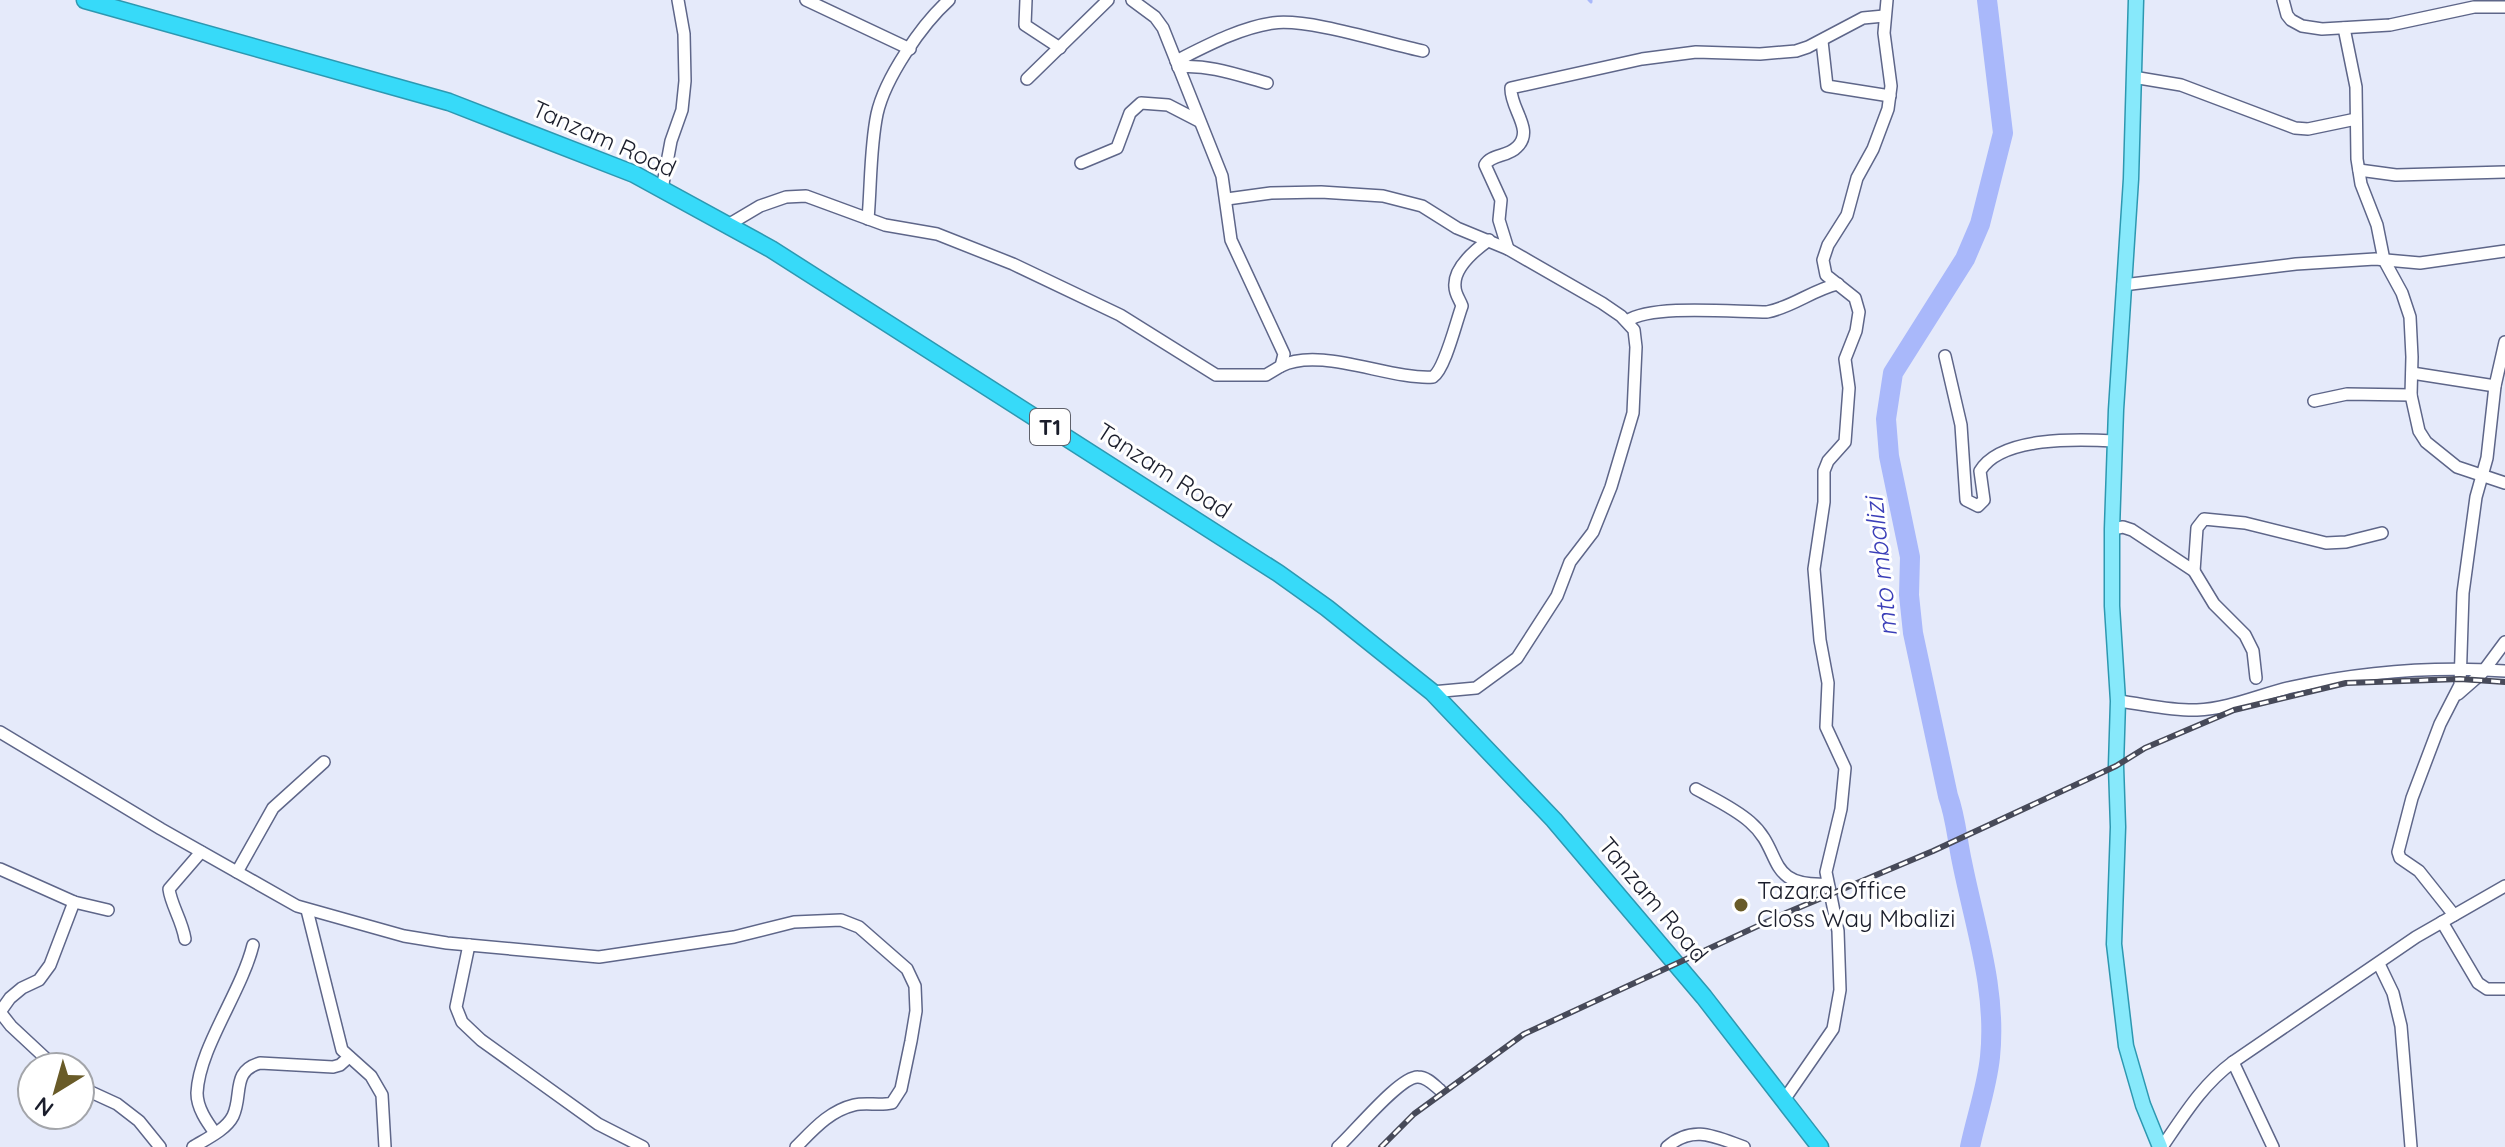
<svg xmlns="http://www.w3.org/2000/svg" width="2505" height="1147" font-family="Quicksand,sans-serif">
<rect width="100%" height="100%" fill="#e5eafa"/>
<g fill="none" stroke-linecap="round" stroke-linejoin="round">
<polyline stroke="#a9b8fa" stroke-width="3" points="1589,0 1591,2 1591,0"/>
<path stroke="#a9b8fa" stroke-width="20" d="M 1970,1147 C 1976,1118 1987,1087 1990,1057 C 1997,990 1975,927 1962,862 C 1957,839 1956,818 1948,796 L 1913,633 L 1909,595 L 1910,557 L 1889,456 L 1886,419 L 1893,373 L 1965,259 L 1980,224 L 2003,133 L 1987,0"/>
<g stroke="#5e6689" stroke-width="14">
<g id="minor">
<polyline points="806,0 910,49"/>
<polyline points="1026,0 1025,25 1060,48"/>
<polyline points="2283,0 2287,15 2291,20 2302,26 2322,29 2390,25 2474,7 2505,7"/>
<polyline points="2344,28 2356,87 2357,159 2361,184 2377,225 2384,260 2402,293 2410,317 2412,357 2411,395 2419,431 2426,442 2457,467 2505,483"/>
<polyline points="1822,41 1827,86 1890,96"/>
<path d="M 1176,61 C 1206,46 1239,28 1273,23 C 1309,18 1385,43 1423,51"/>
<path d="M 1178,67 C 1209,64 1238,75 1267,83"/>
<polyline points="2133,77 2181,85 2295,128 2308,129 2356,119"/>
<polyline points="1027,79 1108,0"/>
<polyline points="1081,163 1117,148 1130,113 1141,103 1168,105 1199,121"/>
<polyline points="2359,170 2396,175 2505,172"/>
<polyline points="662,189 671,141 682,110 685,81 684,34 678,0"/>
<polyline points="1227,199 1271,193 1321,192 1383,196 1422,206 1457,228 1508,249 1602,303 1621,316 1634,330 1636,347 1633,413 1611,487 1593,532 1570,562 1557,596 1517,658 1476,688 1432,692"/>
<path d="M 868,219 C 871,185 870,148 877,114 C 885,78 922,24 949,0"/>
<polyline points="728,225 760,206 786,197 806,196 885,225 937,234 1013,264 1120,315 1216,375 1266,375 1281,366 1284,354 1231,240 1222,176 1163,28 1155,17 1132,0"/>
<path d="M 1508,249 L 1499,220 L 1501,200 L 1485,165 C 1491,154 1508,157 1517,147 C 1535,130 1510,109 1511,88 L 1642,59 L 1696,52 L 1760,54 L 1796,51 L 1808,47 L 1863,18 L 1884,16"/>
<polyline points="2123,285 2296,264 2375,259 2420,263 2505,251"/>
<path d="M 1627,321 C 1652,304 1733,312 1767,312 C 1793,307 1812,290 1838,284"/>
<path d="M 1945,356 L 1961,425 L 1966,500 L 1978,506 L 1984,500 L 1980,471 C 2001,436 2078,439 2115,441"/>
<path d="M 1281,366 C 1320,346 1390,380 1433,377 C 1445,369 1456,322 1462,306 C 1460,300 1455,294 1455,287 C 1453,268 1475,250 1489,240"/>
<polyline points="2412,373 2495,386"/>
<polyline points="2314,401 2347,394 2411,395"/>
<polyline points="2112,529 2123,527 2132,530 2194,571 2214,604 2245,635 2253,651 2256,678"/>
<polyline points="2194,571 2197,528 2204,519 2245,523 2326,543 2346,542 2382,533"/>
<polyline points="2458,694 2482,673 2505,642"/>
<path d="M 2118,701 C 2144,704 2171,711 2197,710 C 2229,709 2261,694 2292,687 C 2362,672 2433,666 2505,671"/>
<path d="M 0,732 L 161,829 L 297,906 L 404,936 L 447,943 L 599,957 L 734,937 L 794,922 L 841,920 L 859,927 L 907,969 L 915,986 L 916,1011 L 911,1041 L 901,1089 L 892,1103 C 879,1106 866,1102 854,1105 C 829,1111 813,1130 796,1147"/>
<path d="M 1696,789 C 1714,799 1734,808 1750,822 C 1784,851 1764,887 1827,884"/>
<polyline points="0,869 74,902 108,910"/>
<polyline points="237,872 273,808 324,762"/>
<polyline points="307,910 342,1050 371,1076 382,1095 385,1147"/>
<polyline points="2454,915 2419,871 2400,858 2398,852 2412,798 2440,724 2460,685 2463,593 2476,497 2487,458 2495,386 2505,342"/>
<polyline points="2442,922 2478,983 2487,989 2505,989"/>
<path d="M 185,939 C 182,920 171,905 169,889 L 201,852"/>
<polyline points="469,945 456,1007 462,1022 481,1040 598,1124 643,1147"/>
<polyline points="2379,964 2393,993 2401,1026 2411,1147"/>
<polyline points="2233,1062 2273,1147"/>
<polyline points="55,1067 11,1026 0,1012 10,998 22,988 39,980 50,965 74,902"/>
<polyline points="80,1087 117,1104 139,1121 160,1147"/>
<polyline points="1784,1100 1833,1029 1840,990 1838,931 1826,872 1841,809 1845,768 1826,727 1828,683 1820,640 1814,569 1824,502 1824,471 1828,461 1845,442 1849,388 1845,359 1856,331 1859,312 1855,298 1826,275 1823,260 1828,245 1847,215 1857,178 1873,149 1888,109 1891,86 1884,33 1887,0"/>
<path d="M 215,1133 C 207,1122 197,1108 197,1093 C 199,1048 241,993 253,945"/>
<path d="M 193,1147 C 206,1139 226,1130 233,1116 C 243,1095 231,1071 260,1063 L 333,1067 L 340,1065 L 349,1057"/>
<path d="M 1338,1147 C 1354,1133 1400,1076 1418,1077 C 1427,1077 1434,1085 1440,1090"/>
<path d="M 1667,1147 C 1693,1124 1716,1137 1744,1147"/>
<path d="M 2162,1147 C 2184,1115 2202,1085 2233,1062 L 2416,937 L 2505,886"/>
</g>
</g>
<g stroke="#2d98b1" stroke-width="17">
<polyline id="major" points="2136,0 2131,179 2116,410 2112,529 2112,606 2118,701 2116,766 2118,827 2114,944 2126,1046 2143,1105 2160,1147"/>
</g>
<g stroke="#2d98b1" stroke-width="19">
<polyline id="highway" points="85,0 449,102 634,174 771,249 1278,573 1327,608 1432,692 1554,820 1704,997 1820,1147"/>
</g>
<use href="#minor" stroke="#fff" stroke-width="11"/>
<use href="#major" stroke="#87e9fb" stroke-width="14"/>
<use href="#highway" stroke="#37daf9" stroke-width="16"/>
<g stroke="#474a59" stroke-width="6">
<polyline id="rail" points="1381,1147 1414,1114 1524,1034 1786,913 1933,851 2116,766 2145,748 2234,710 2346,683 2460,679 2505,682"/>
</g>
<use href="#rail" stroke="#fff" stroke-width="3" stroke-dasharray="9" stroke-linecap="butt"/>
</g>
<circle fill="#695b28" stroke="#fff" stroke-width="3" cx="1741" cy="905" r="8"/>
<g text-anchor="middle" stroke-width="6" stroke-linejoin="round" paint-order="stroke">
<rect fill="#fff" stroke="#5f616b" stroke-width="2" x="1030" y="409" width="40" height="36" rx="6"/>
<g font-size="22" font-weight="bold" fill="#1a1d2b">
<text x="1050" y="435">T1</text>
</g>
<g font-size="24" fill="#1a1d2b" stroke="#fff">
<text transform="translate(604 139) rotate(24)" y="8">Tanzam Road</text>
<text transform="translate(1164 471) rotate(33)" y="8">Tanzam Road</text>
<text transform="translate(1653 900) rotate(50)" y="8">Tanzam Road</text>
</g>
<g font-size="24" fill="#1a1d2b" stroke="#fff" text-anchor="start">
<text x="1757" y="899">Tazara Office<tspan x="1757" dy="28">Closs Way Mbalizi</tspan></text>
</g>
<g font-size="26" font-style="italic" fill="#3a3eb8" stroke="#fff">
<text transform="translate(1881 567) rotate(-96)" y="9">mto mbalizi</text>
</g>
</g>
<g transform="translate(56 1091) rotate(217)"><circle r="38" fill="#ffffff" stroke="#a3a5aa" stroke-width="2"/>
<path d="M0-6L14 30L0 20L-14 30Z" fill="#695b28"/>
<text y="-12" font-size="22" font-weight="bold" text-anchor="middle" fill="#1a1d2b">N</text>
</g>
</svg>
